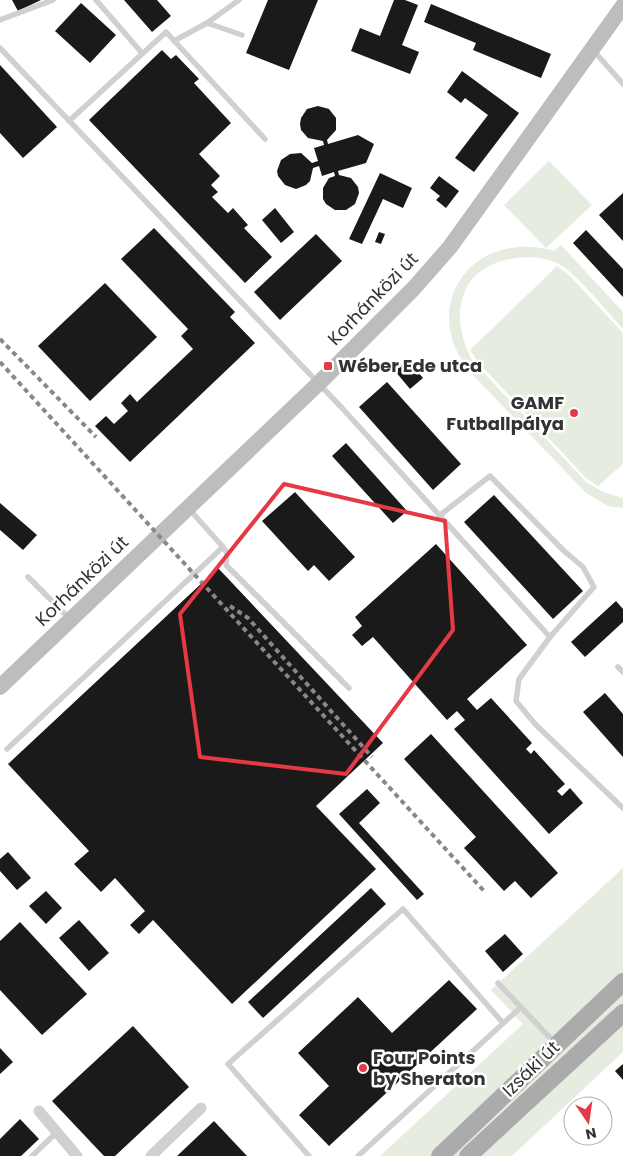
<svg xmlns="http://www.w3.org/2000/svg" width="623" height="1156" font-family="Poppins,sans-serif">
<rect width="100%" height="100%" fill="#fff"/>
<g fill="#e6ecdf">
<polygon points="549,161 592,205 546,248 504,205"/>
<path d="M 561,245 L 623,312 L 623,329 C 608,313 574,269 555,262 C 527,251 478,259 465,291 C 455,314 461,339 472,360 L 586,482 L 603,492 L 623,498 L 623,508 L 608,506 L 586,493 L 473,375 C 415,310 470,227 554,251 Z"/>
<polygon points="557,266 569,275 623,333 623,464 598,486 586,478 478,362 470,350"/>
<polygon points="623,868 623,1052 512,1156 380,1156 523,1024 491,990"/>
</g>
<g fill="#1a1a1a">
<polygon points="12,0 41,0 18,11"/>
<polygon points="124,0 157,0 171,16 152,32"/>
<polygon points="268,0 318,0 289,70 246,53"/>
<polygon points="394,0 405,0 418,5 402,45 419,52 410,74 351,51 360,28 380,36"/>
<polygon points="81,3 116,35 90,63 55,31"/>
<polygon points="431,4 551,54 541,78 473,50 476,43 424,22"/>
<polygon points="162,50 171,59 176,55 199,79 194,83 231,123 199,154 220,176 211,185 218,192 212,197 228,213 233,208 248,225 244,228 272,257 245,283 89,120"/>
<polygon points="0,65 57,127 23,158 0,133"/>
<polygon points="462,71 519,113 474,172 455,158 488,115 465,98 461,103 447,92"/>
<polygon points="318,106 329,109 336,118 336,130 327,140 328,144 358,135 374,144 366,163 338,171 339,175 351,178 358,187 359,193 355,204 346,210 335,210 326,204 323,199 323,188 329,178 335,176 334,172 322,176 319,166 313,168 310,181 306,185 296,189 285,185 278,176 277,171 281,160 290,154 301,153 312,163 318,161 314,148 324,145 323,141 308,138 301,130 300,124 301,118 307,109"/>
<polygon points="380,173 412,188 403,208 383,199 362,244 349,239"/>
<polygon points="439,176 459,191 446,208 436,200 440,196 430,188"/>
<polygon points="623,193 623,241 599,215"/>
<polygon points="275,208 294,232 281,243 262,220"/>
<polygon points="154,228 235,312 230,317 255,343 130,462 95,426 106,416 114,424 128,411 121,403 130,394 137,402 193,349 181,336 188,329 121,259"/>
<polygon points="586,230 623,269 623,297 573,243"/>
<polygon points="379,232 385,234 381,244 375,242"/>
<polygon points="316,234 342,261 280,320 254,292"/>
<polygon points="105,283 157,337 90,401 38,346"/>
<polygon points="408,360 423,378 410,389 395,371"/>
<polygon points="387,382 461,464 433,490 359,407"/>
<polygon points="346,443 407,511 393,523 332,456"/>
<polygon points="295,492 355,557 329,581 314,565 308,571 262,521"/>
<polygon points="494,495 583,591 553,619 464,522"/>
<polygon points="0,503 37,535 23,550 0,530"/>
<polygon points="436,544 527,645 467,699 477,710 491,698 532,743 526,749 531,754 534,750 565,784 557,791 562,796 570,788 583,803 549,834 454,729 465,720 457,711 447,720 373,637 362,646 352,635 362,626 355,617"/>
<polygon points="218,568 383,743 316,806 376,869 232,1004 153,920 139,934 130,925 145,911 115,878 101,892 74,864 89,851 8,764"/>
<polygon points="616,601 623,609 623,622 585,657 571,642"/>
<polygon points="605,693 623,714 623,757 583,712"/>
<polygon points="431,734 558,873 531,898 515,881 504,891 464,848 476,837 404,759"/>
<polygon points="367,789 380,803 359,823 424,894 417,900 339,814"/>
<polygon points="8,852 31,878 17,890 0,871 0,859"/>
<polygon points="371,888 386,904 263,1018 248,1002"/>
<polygon points="46,891 62,908 46,924 29,906"/>
<polygon points="79,920 109,953 89,971 59,938"/>
<polygon points="20,922 87,994 42,1035 0,990 0,941"/>
<polygon points="505,934 523,954 503,972 485,951"/>
<polygon points="449,980 477,1009 329,1146 299,1115 329,1086 298,1053 358,997 392,1033"/>
<polygon points="133,1026 189,1087 115,1156 104,1156 52,1101"/>
<polygon points="0,1048 13,1062 0,1074"/>
<polygon points="623,1064 623,1080 615,1071"/>
<polygon points="20,1119 39,1139 21,1156 0,1156 0,1139"/>
<polygon points="214,1121 247,1156 177,1156"/>
</g>
<g fill="none" stroke-linecap="round" stroke-linejoin="round">
<g stroke="#d0d0d0" stroke-width="5.5">
<polyline points="96,0 142,53"/>
<polyline points="0,20 53,0"/>
<polyline points="207,23 242,35"/>
<polyline points="174,41 207,23 239,0"/>
<polyline points="0,48 342,408 550,637"/>
<polyline points="593,50 623,84"/>
<polyline points="69,121 166,32 265,139"/>
<polyline points="439,516 490,476 563,550 583,567 594,587 550,637 519,679 516,701 536,725 623,808"/>
<polyline points="223,547 227,553 226,565 349,688"/>
<polyline points="28,577 69,618"/>
<polyline points="618,667 623,672"/>
<polyline points="7,749 223,547 190,510"/>
<polyline points="498,983 555,1043"/>
<polyline points="32,1156 57,1132"/>
<polyline points="309,1156 228,1064 403,909 503,1023"/>
<polyline points="358,1156 521,1007"/>
</g>
<g stroke="#d0d0d0" stroke-width="11">
<polyline points="39,1111 77,1156"/>
<polyline points="151,1156 201,1108"/>
</g>
<polyline stroke="#bdbdbd" stroke-width="16" points="0,687 318,384 414,288 450,247 623,6"/>
<g stroke="#ababab" stroke-width="18">
<polyline points="440,1156 623,982"/>
<polyline points="468,1156 623,1013"/>
</g>
<g stroke="#888" stroke-width="4" stroke-dasharray="5 4" stroke-linecap="butt">
<polyline points="0,339 96,437"/>
<polyline points="0,362 484,891"/>
<polyline points="230,606 248,618 372,757"/>
</g>
</g>
<path fill="none" stroke="#e63946" stroke-width="4" stroke-linejoin="round" d="M 284,484 L 445,521 L 453,630 L 346,774 L 200,757 L 180,614 Z"/>
<g fill="#e63946" stroke="#fff" stroke-width="2">
<rect x="323" y="361" width="10" height="10" rx="2.5"/>
<circle cx="574" cy="413" r="5"/>
<circle cx="363" cy="1068" r="5"/>
</g>
<g text-anchor="middle" stroke-width="5" stroke-linejoin="round" paint-order="stroke">
<g font-size="18" fill="#333" stroke="#fff">
<text transform="translate(373 299) rotate(-46)" y="6">Korhánközi út</text>
<text transform="translate(82 581) rotate(-44)" y="6">Korhánközi út</text>
<text transform="translate(531 1069) rotate(-44)" y="6">Izsáki út</text>
</g>
<g font-size="18" font-weight="bold" fill="#333" stroke="#fff" text-anchor="start">
<text x="338" y="372">Wéber Ede utca</text>
<text x="564" y="409" text-anchor="end">GAMF<tspan x="564" dy="21">Futballpálya</tspan></text>
<text x="373" y="1064">Four Points<tspan x="373" dy="21">by Sheraton</tspan></text>
</g>
</g>
<g transform="translate(588 1121) rotate(167)"><circle r="24" fill="#ffffff" stroke="#adadad"/>
<path d="M0-4L9 19L0 12L-9 19Z" fill="#e63946"/>
<text y="-8" font-size="14" font-weight="bold" text-anchor="middle" fill="#333333">N</text>
</g>
</svg>
